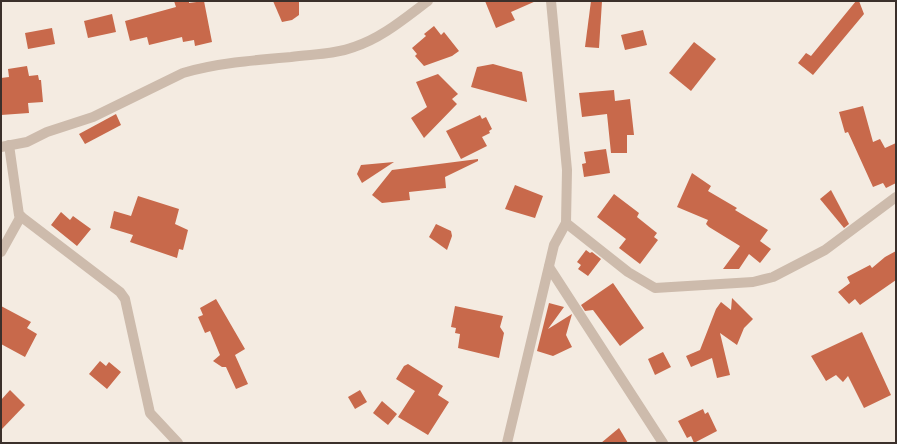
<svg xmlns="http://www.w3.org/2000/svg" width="897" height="444" font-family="Ubuntu,sans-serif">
<rect width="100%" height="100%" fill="#f4ebe1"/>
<g fill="#c8694b">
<polygon points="174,1 189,1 189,3 204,1 212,42 195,46 194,40 183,42 182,37 149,45 147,37 130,41 125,21 176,7"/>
<polygon points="273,1 299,1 299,15 292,20 282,22"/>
<polygon points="485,1 536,1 511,12 515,20 496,28"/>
<polygon points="591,1 602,1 599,48 585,47"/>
<polygon points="856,1 859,1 864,14 813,75 798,63 806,53 811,56"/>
<polygon points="112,14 116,32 88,38 84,21"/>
<polygon points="434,26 441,35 444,32 459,51 452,56 424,66 415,56 417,54 412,48 426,36 424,34"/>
<polygon points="52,28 55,44 28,49 25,33"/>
<polygon points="643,30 647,45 625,50 621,35"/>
<polygon points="694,42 716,59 691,91 669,73"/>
<polygon points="493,64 522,72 527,102 471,87 477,67"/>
<polygon points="27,66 29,76 38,75 39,80 41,80 43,102 28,103 29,113 1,115 1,78 9,77 8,69"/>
<polygon points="438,74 458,94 452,99 457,104 424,138 411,118 427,107 416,82"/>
<polygon points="614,90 615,101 630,99 634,135 627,135 627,153 611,153 607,114 582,117 579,93"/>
<polygon points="863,106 873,142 880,139 885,148 896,143 896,183 886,188 883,183 873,187 848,132 845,133 839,112"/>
<polygon points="116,114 121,125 85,144 79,134"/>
<polygon points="480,115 482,119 486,117 492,129 489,131 490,133 482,137 487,146 461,159 446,131"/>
<polygon points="606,149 610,173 584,177 582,164 586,163 584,152"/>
<polygon points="478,159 478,161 445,177 446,188 409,192 410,200 382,203 372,195 392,170"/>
<polygon points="394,162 362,183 357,174 361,165"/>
<polygon points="692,173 711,186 708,191 737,208 735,210 768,230 760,241 771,249 760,263 749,254 739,269 723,269 740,246 709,227 706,224 708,220 677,207"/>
<polygon points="515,185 543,196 535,218 505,209"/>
<polygon points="831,190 849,224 844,228 820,199"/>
<polygon points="614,194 639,213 637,217 657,233 654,237 658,240 640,264 619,248 626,239 597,217"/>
<polygon points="138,196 179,209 175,224 188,230 183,250 179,249 177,258 130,242 133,235 110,228 114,211 131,216"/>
<polygon points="61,212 70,220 73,216 91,229 77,246 51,225"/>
<polygon points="436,224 451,231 452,236 447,250 429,237"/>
<polygon points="586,250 590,253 592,252 601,259 588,276 578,269 581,265 577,262"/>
<polygon points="896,251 896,280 860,305 855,299 849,304 838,292 850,283 847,277 870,265 872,268 885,257"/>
<polygon points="613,283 644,328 620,346 593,310 585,311 581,305"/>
<polygon points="732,298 753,319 744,328 737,345 720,333 730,375 717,378 712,358 691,367 686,356 700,350 716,309 721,302 731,310"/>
<polygon points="216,299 245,349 235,355 248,384 236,389 226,367 222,367 213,361 220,355 210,331 205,333 198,317 203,315 200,308"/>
<polygon points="549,303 564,307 548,329 572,314 566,335 572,347 553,356 537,351"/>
<polygon points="1,306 31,322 27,328 37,334 25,357 1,344"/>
<polygon points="455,306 503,316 500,327 504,333 499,358 458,348 460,334 455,333 456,328 451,327"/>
<polygon points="862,332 891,395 864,408 848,376 843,382 836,375 826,381 811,356"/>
<polygon points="663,352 671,367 655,375 648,359"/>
<polygon points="100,361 106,366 109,362 121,372 107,389 89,374"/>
<polygon points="408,364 443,386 438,395 449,402 428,435 398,417 415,391 396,379 404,366"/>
<polygon points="10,390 25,405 1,430 1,400"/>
<polygon points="360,390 367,402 355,409 348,397"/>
<polygon points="382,401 397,414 388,425 373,413"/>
<polygon points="703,409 705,414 708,412 717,431 694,443 691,436 687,438 678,421"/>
<polygon points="619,428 628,443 601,443"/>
</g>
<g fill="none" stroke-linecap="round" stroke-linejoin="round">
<g stroke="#cdbbac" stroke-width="10">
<polyline points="9,145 19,215 120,292 125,299 150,413 178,443"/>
<path d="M 1,147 L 27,142 L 47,132 L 93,117 L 183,73 C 217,63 255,60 291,57 C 312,54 333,55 354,47 C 382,38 405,18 428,1"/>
<polyline points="566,223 628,272 655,288 753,282 773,277 825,250 896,197"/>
<polyline points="1,252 21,216"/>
<polyline points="549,267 663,443"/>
<polyline points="507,443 554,245 566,223 567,170 551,1"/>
</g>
</g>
<rect width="897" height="444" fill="none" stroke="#3b302b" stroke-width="4"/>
</svg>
